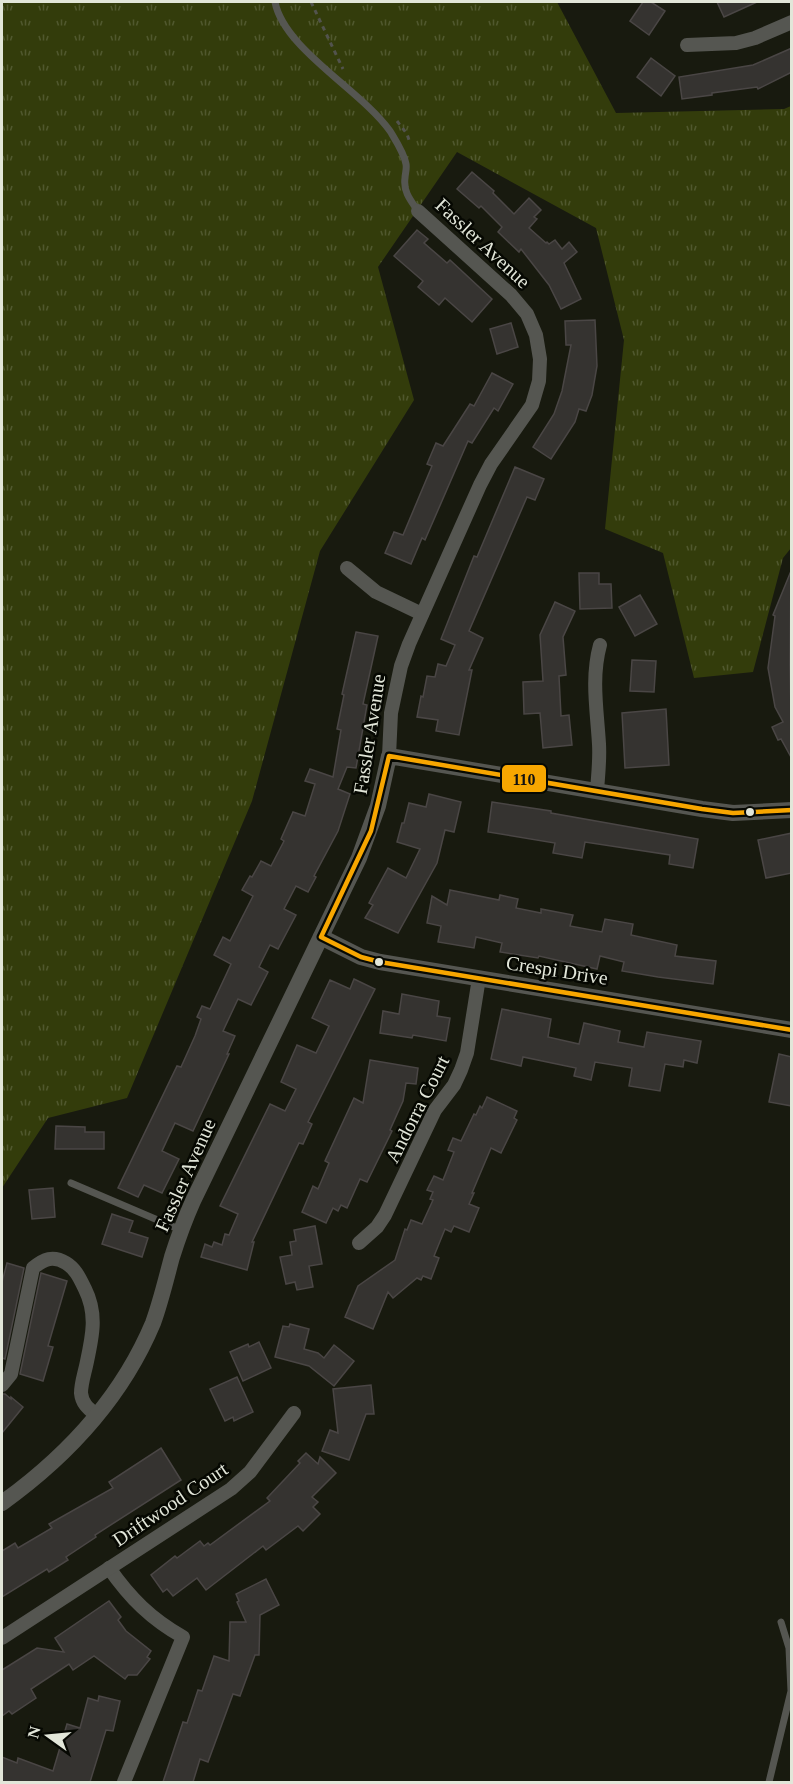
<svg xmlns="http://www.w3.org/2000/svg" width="793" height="1784" font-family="Georgia,serif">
<defs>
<pattern id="grass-tufts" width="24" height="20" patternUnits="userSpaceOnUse" patternTransform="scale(1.5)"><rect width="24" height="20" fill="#333c0b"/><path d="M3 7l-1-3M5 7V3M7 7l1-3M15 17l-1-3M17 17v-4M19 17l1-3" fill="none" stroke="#50582e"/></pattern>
</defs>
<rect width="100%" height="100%" fill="#181a0f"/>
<polygon fill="url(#grass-tufts)" points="2,2 557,2 616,113 784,109 791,106 791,548 783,558 753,672 694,678 663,553 605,529 624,340 596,228 457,152 378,267 414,400 320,551 252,801 127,1098 48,1118 2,1188"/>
<g fill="#353330" stroke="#4a4645" stroke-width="1.5">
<polygon points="643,2 651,2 665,11 649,35 630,21"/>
<polygon points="717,2 757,2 724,17"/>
<polygon points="792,48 792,72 758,89 757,87 712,93 712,95 682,99 679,77 753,65"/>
<polygon points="651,58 675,76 661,96 637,77"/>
<polygon points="472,172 494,191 493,193 514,214 529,198 541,210 534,217 537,219 529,228 546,243 547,242 549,244 555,240 562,249 569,242 577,252 564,263 581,299 561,309 549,285 521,249 519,252 498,232 502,227 481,206 479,208 457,189"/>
<polygon points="417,230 428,239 424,243 447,263 450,260 492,299 472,322 445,298 439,305 418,287 423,281 394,256"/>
<polygon points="595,320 597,366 592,395 586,411 579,409 575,422 551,459 533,447 554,414 562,391 571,345 566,345 565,321"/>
<polygon points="511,323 518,347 497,354 490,329"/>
<polygon points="492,373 513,384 498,411 494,408 472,443 468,441 425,540 422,538 411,564 385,553 394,532 403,535 432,466 427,464 436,443 443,446 470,404 474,406"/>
<polygon points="515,467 544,479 535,500 527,497 469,631 483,638 469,670 472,670 459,735 436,731 438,720 417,717 421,696 423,697 427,676 435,677 438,664 446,666 455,645 441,639 474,556 477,557"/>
<polygon points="791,571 790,665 792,759 781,739 778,740 772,727 783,722 775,707 768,668 775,616 773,615"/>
<polygon points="579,573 599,573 599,584 611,584 612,608 580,609"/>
<polygon points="640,595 657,624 635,636 619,607"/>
<polygon points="555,602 575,611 563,637 566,675 559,676 561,716 569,715 572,745 543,748 540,713 524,714 523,682 543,681 540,635"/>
<polygon points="356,632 378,636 363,704 367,705 356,768 347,767 338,789 350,794 338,831 314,876 316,877 308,892 296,886 284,909 296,915 278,949 270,945 259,967 268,972 251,1005 238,999 223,1031 235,1036 227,1054 229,1054 193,1131 175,1123 162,1151 179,1159 162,1193 144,1185 138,1197 118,1188 177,1066 181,1067 195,1036 201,1019 197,1017 202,1006 210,1009 231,964 214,955 223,937 230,941 253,896 242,890 250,876 252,877 261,861 271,866 284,841 281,839 293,812 305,816 315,784 305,781 310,769 333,777 341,730 337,729 344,695 342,694"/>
<polygon points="632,660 656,661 654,692 630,691"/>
<polygon points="666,709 669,765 625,768 622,713"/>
<polygon points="429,794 461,802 454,832 445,830 437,863 398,933 365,918 373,905 369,903 388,868 406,878 420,849 397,842 402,823 404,823 409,803 426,807"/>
<polygon points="492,802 551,811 551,813 698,839 693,868 669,864 670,855 585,842 582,858 553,853 555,843 488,832"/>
<polygon points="792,833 792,873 766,878 758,840"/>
<polygon points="450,890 499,900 500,895 518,899 516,908 541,913 541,909 573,915 570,926 602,932 605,919 633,924 631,935 677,945 675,956 716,961 713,984 658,977 622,971 624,962 600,956 597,969 539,956 538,958 500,952 502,943 476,937 474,948 438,942 441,926 427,923 432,896 447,905"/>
<polygon points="354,979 375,989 308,1122 312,1124 303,1144 299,1143 252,1242 254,1242 247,1270 201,1257 205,1244 212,1247 214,1242 222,1245 225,1234 229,1235 238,1214 220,1206 270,1104 285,1111 296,1089 281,1082 297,1045 316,1053 329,1026 312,1018 330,980 350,989"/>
<polygon points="402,994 439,1001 437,1016 450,1018 446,1041 413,1035 412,1038 380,1033 383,1011 399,1014"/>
<polygon points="502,1009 551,1019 548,1037 579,1044 584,1023 620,1031 618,1042 644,1047 647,1032 701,1041 697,1063 684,1060 683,1067 665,1064 660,1091 629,1086 632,1068 595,1062 591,1080 574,1076 576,1068 523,1057 521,1066 491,1059"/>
<polygon points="779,1054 792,1057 792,1106 769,1102"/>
<polygon points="370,1060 418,1068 416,1084 406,1083 403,1101 390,1130 392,1131 367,1182 360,1179 347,1208 341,1205 338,1211 333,1208 326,1223 302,1212 313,1186 318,1189 329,1163 325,1161 354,1098 363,1103"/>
<polygon points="487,1097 517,1111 514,1118 517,1120 501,1153 491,1148 472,1193 474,1193 469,1204 479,1208 469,1232 454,1226 451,1232 445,1229 434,1256 439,1258 431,1279 423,1276 421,1280 417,1278 393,1298 388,1292 373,1329 345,1317 358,1286 395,1260 405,1229 407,1230 411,1220 422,1224 433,1200 430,1199 433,1192 427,1190 434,1176 443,1180 454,1152 448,1150 453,1138 461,1141 474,1114 476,1115 480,1106 482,1108"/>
<polygon points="56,1126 85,1127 85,1132 104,1132 104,1149 55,1149"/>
<polygon points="53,1188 55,1217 32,1219 29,1190"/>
<polygon points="112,1214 133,1221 129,1232 148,1238 142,1257 102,1244"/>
<polygon points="315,1226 322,1264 309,1266 313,1287 297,1290 295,1282 286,1284 280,1257 292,1255 290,1242 296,1241 294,1230"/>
<polygon points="7,1263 24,1268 5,1359 2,1358 2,1282"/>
<polygon points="41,1273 67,1281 48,1346 53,1347 43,1381 20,1374"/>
<polygon points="290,1324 309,1329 304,1349 318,1353 324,1358 334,1345 354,1361 334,1386 309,1366 275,1357 283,1326 289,1327"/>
<polygon points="259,1342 271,1368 243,1381 230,1352 248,1344 249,1347"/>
<polygon points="237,1377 253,1412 234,1421 233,1417 225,1421 210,1389"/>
<polygon points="371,1385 374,1414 366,1414 349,1460 322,1451 330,1430 338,1433 333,1389"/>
<polygon points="2,1394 5,1394 11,1399 11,1397 23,1407 2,1433"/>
<polygon points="161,1448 181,1480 95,1535 96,1537 66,1557 68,1560 49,1572 47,1569 2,1597 2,1551 15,1543 18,1548 52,1528 49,1524 113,1488 109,1482"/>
<polygon points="306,1453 318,1464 320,1457 336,1473 312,1497 318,1502 313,1507 320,1514 303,1531 298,1526 266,1550 263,1546 206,1590 197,1578 173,1596 167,1589 163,1592 151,1575 175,1556 177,1558 200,1541 204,1546 208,1543 210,1545 270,1501 267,1498 300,1463 298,1461"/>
<polygon points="266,1579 279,1605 260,1615 259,1655 255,1655 240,1696 233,1694 208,1762 200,1759 193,1782 163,1782 183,1722 187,1723 198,1690 202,1691 214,1656 229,1661 230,1622 246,1622 237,1602 239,1601 236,1594"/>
<polygon points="109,1601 121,1617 118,1620 126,1631 151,1651 147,1657 150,1659 137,1675 128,1675 125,1679 94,1656 73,1670 69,1664 31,1689 36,1698 12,1714 9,1711 2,1716 2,1670 37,1648 64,1652 55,1638"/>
<polygon points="99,1696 120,1701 113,1731 106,1730 90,1782 2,1782 2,1757 17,1763 18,1758 53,1771 67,1724 80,1728 88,1698 98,1701"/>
</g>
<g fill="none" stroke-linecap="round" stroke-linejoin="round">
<g stroke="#52534d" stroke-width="3" stroke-dasharray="4.5 4.5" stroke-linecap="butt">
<polyline points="311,2 343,69"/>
<polyline points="397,121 407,134 410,143"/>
</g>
<g stroke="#555651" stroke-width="7">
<path d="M 275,2 C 284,49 361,90 390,131 C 396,141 404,153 406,164 C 407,169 405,174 405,178 C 403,192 411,201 418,211"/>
<polyline points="71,1183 181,1230"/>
<polyline points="769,1782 791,1691 789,1648 781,1622"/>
</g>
<g stroke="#555651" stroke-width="14">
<polyline points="687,45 736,43 755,38 792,22"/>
<polyline points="347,568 376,592 422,614"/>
<polyline points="389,756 391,713 401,666 409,644 480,485 491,464 532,405 539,381 540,359 536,335 527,314 511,295 418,211"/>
<path d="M 597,791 C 598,776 600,760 599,744 C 597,710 591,678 600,645"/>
<polyline points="359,1243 377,1227 385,1215 435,1110 454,1085 461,1070 467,1053 479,978"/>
<path d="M 2,1385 L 11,1374 L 33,1268 C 44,1259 53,1255 66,1263 C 76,1269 80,1279 85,1289 C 98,1315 92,1338 86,1366 C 84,1375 81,1384 81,1393 C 82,1404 89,1409 96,1415"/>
<path d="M 109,1568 C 130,1598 151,1619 183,1637 L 124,1782"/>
<polyline points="2,1638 231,1489 250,1472 294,1413"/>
</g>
<g stroke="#555651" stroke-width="16">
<polyline points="321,937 361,957 380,962 792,1030"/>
<path d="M 2,1503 C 66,1457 122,1397 153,1323 C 161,1301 166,1279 172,1257 C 178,1238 185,1219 193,1201 L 359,858 L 378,806 L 389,756 L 702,809 L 733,813 L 792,810"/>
</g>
<g stroke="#060802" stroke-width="9">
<polyline id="bus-1" points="792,810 733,813 702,809 389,756 371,831 321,937 361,957 380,962 792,1030"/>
</g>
<use href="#bus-1" stroke="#f7a600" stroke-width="4.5"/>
</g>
<g fill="#e2e6d9" stroke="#060802" stroke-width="2">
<circle cx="750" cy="812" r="5"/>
<circle cx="379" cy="962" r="5"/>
</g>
<g text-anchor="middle" stroke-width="5" stroke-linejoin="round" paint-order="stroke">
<g font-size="20" fill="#e2e6d9" stroke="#060802">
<text transform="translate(483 243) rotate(43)" y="7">Fassler Avenue</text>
<text transform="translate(369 734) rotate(-81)" y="7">Fassler Avenue</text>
<text transform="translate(557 970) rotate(9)" y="7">Crespi Drive</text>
<text transform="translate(417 1109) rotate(-63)" y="7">Andorra Court</text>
<text transform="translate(185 1175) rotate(-66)" y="7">Fassler Avenue</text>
<text transform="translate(170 1504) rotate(-34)" y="7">Driftwood Court</text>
</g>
</g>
<rect stroke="#060802" stroke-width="2" x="501" y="764" width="46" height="29" rx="6" fill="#f7a600"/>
<g font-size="16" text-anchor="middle" font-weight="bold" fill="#111">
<text x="524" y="785">110</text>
</g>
<rect width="793" height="1784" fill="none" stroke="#e2e6d9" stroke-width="6"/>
<g transform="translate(48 1736) rotate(285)" stroke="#060802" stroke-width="4.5" paint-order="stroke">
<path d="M0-4.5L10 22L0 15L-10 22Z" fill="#e2e6d9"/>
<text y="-9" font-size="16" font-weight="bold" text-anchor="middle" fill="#e2e6d9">N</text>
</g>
</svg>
